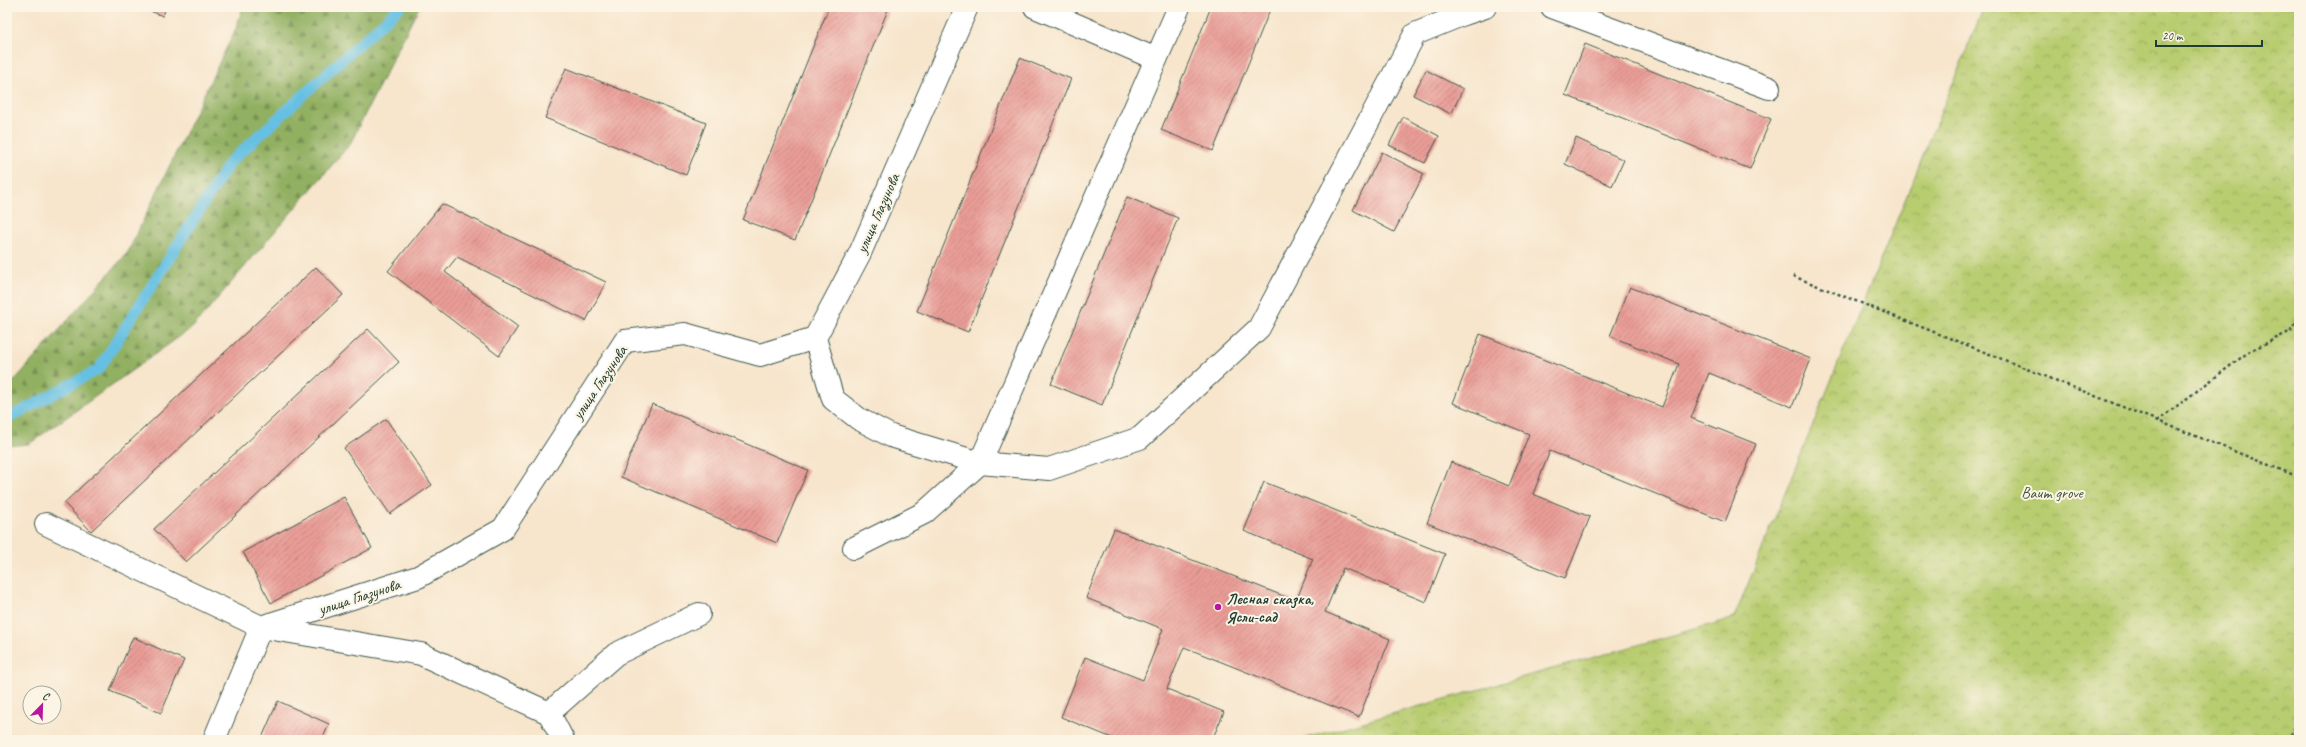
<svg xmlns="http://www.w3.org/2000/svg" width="2306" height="747" font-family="Caveat,sans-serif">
<defs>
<pattern id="forest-firs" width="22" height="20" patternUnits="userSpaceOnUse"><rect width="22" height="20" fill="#92b062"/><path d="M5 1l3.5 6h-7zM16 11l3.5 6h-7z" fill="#779052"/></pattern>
<pattern id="park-crowns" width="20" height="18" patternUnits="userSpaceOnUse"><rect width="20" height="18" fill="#b8cc70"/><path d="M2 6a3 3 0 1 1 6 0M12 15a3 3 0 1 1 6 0" fill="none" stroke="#95a75d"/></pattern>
<pattern id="building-hatch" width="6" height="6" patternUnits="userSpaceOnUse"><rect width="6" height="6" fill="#ea9d97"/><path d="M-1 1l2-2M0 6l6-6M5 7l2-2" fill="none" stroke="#bd817c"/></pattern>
</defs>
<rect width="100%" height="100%" fill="#fcf5e5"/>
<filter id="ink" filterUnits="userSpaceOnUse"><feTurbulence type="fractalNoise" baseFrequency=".025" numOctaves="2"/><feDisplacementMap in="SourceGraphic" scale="8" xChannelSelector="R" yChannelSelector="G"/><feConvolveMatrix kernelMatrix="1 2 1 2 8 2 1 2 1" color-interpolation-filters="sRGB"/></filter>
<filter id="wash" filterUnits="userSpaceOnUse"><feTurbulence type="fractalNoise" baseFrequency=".012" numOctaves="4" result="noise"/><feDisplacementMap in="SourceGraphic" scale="16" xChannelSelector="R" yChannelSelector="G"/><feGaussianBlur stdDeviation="0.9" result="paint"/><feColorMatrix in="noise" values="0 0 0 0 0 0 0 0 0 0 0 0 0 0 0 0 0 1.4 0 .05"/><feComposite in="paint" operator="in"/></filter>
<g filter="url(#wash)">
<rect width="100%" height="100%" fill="#f7e5cc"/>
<polygon fill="url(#forest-firs)" stroke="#58764b" points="243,7 419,7 350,144 193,327 29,444 7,446 7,389 128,252 236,28"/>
<polygon fill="url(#park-crowns)" stroke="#6c8452" points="1984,7 2299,7 2299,740 1299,740 1734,618"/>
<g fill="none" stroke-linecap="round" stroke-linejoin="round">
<polyline stroke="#65c0e3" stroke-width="11" points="7,419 99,369 230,162 400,7"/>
</g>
<g id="blocks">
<g fill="url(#building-hatch)">
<polygon points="140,7 166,7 163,16"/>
<polygon points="829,7 889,7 795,240 743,220"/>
<polygon points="1211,7 1271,7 1213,151 1161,130"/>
<polygon points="1585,44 1771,119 1750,169 1565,95"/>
<polygon points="1020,58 1071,79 968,332 917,311"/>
<polygon points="566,68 706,123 686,175 545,118"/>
<polygon points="1426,70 1463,89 1451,114 1413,95"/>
<polygon points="1403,117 1439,136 1425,163 1389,145"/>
<polygon points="1576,138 1624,160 1612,186 1565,164"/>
<polygon points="1382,152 1424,174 1394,232 1353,210"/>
<polygon points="1127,197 1178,218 1102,405 1051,384"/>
<polygon points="442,204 606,282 586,321 457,257 445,272 518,327 499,356 388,271"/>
<polygon points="316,267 343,295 91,531 64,503"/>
<polygon points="1630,287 1811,359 1792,407 1709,373 1691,418 1756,444 1725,522 1550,451 1533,494 1590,517 1565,578 1427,523 1451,462 1509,486 1529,434 1453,403 1480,334 1662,407 1679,364 1610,336"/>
<polygon points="368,329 399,362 186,562 154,529"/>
<polygon points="652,404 808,470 777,543 621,477"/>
<polygon points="386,419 432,485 390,514 344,448"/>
<polygon points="1264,482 1445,554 1426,602 1343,568 1325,612 1390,639 1359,717 1184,647 1167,689 1224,712 1212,740 1117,740 1061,717 1085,657 1143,680 1163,629 1086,598 1114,529 1296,601 1313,559 1244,531"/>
<polygon points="344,497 372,548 271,603 243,552"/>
<polygon points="133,637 184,660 161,713 110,691"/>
<polygon points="278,701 329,724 322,740 261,740"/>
</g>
</g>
</g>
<g filter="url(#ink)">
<use href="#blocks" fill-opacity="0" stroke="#3f564b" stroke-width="1"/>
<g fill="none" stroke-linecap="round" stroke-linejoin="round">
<g stroke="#3f564b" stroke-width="24">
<g id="minor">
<polyline points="1035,7 1156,59"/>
<polyline points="1552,7 1769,88"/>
<polyline points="1450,8 1464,14 1485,7"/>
<polyline points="815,338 833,399 859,419 891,436 980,463 1049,469 1140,438 1259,328 1415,34 1464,14"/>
<polyline points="46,524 261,627 421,654 549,713 563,740"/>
<polyline points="854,548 924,513 980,463 1179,7"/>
<polyline points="549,713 616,654 699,614"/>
<polyline points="214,740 261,627 418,577 503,529 625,341 685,334 760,355 815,338 860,253 967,7"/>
</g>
</g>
<g stroke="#3f564b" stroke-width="2.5" stroke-dasharray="3 3" stroke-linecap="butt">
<polyline points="1793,276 2299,477"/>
<polyline points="2157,421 2250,351 2291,331 2299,318"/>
<polyline points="2288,740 2299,718"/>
</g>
<use href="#minor" stroke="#fff" stroke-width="22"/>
</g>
</g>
<circle fill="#b5179e" stroke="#fcf5e5" stroke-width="1.5" cx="1218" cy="607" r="4"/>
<g text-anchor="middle" stroke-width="4" stroke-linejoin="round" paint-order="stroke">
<g font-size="16" fill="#1f3d34" stroke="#fcf5e5">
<text transform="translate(877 213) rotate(-66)" y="6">улица Глазунова</text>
<text transform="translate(599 382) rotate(-56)" y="6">улица Глазунова</text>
<text transform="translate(359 596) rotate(-18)" y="6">улица Глазунова</text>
</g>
<g font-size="16" fill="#3e5a40" stroke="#fcf5e5">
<text x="2052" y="498">Baum grove</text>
</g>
<g font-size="16" font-weight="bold" fill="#1f3d34" stroke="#fcf5e5" text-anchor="start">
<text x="1226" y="604">Лесная сказка,<tspan x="1226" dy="18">Ясли-сад</tspan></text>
</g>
</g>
<rect width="2306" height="747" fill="none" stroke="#fcf5e5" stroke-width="24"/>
<g transform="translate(42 705) rotate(23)"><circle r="19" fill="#fcf5e5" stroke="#a4ab9e"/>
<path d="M0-3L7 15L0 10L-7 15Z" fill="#b5179e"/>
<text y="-6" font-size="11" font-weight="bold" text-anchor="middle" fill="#1f3d34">С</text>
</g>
<path d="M2156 40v6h106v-6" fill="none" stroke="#1f3d34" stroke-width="2"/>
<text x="2162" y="40" font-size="12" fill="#1f3d34" stroke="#fcf5e5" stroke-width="3" paint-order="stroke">20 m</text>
</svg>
